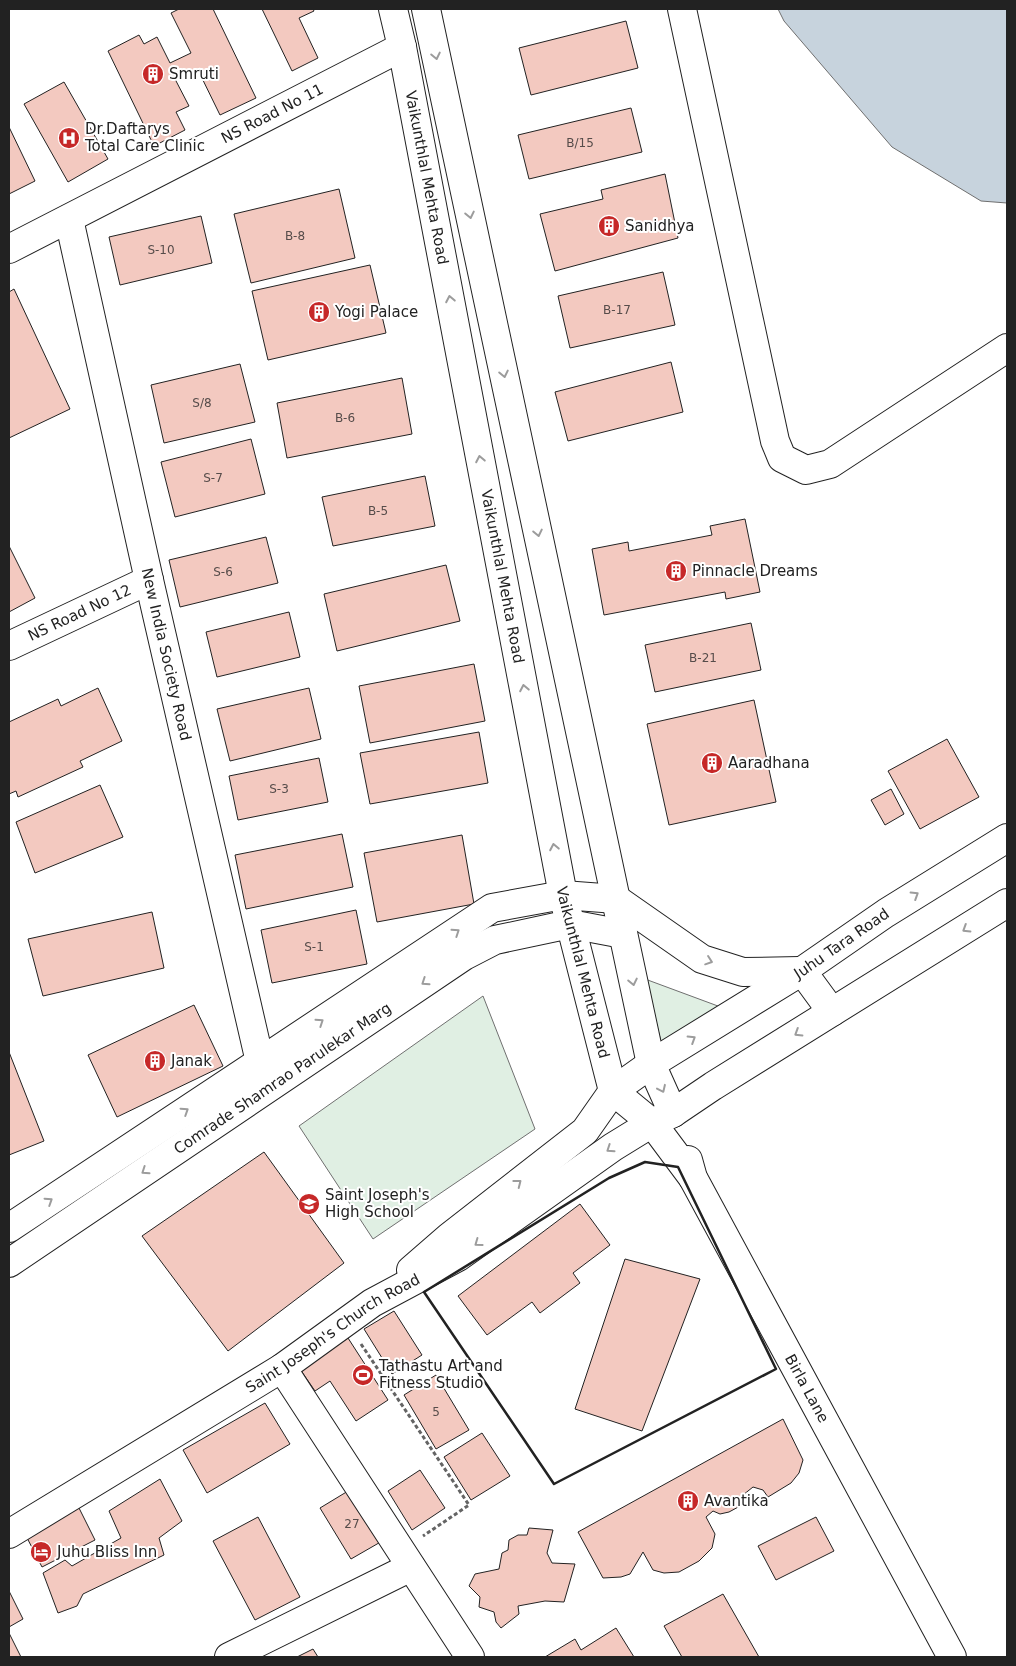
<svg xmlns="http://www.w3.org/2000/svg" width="1016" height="1666" font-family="'DejaVu Sans',sans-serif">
<rect width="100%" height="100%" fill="#fff"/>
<g fill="#e0efe3" stroke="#6f6f6f">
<polygon points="645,979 726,1009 664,1053"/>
<polygon points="483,996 535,1129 373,1239 299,1126"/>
</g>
<polygon fill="#c7d3dd" stroke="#6f6f6f" points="778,9 1007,9 1007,203 981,201 892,147 784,21"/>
<g fill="#f3c9c0" stroke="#222">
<polygon points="179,9 213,9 256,98 220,115 198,70 175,79 189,106 176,112 185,130 154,146 108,51 139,35 144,44 157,37 170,63 191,53 171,13"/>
<polygon points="262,9 313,9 314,11 299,18 318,58 292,71"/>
<polygon points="626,21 638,68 531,95 519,48"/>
<polygon points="64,82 108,159 68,182 24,104"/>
<polygon points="631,108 642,152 529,179 518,135"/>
<polygon points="9,127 35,181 9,194"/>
<polygon points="665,174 678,238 555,271 540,214 603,199 601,190"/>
<polygon points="339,189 355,258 251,283 234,214"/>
<polygon points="201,216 212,263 120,285 109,237"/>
<polygon points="370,265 386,333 268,360 252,291"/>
<polygon points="663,272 675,325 570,348 558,296"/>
<polygon points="14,289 70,409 9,438 9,292"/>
<polygon points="671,362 683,412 568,441 555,392"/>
<polygon points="240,364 255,422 164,443 151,385"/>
<polygon points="402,378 412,434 287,458 277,403"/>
<polygon points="251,439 265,494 175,517 161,462"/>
<polygon points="425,476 435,526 333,546 322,497"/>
<polygon points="745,519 760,592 726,599 725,592 604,615 592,549 628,542 629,551 712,535 710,526"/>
<polygon points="266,537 278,583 180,607 169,560"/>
<polygon points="9,546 35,598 9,612"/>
<polygon points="446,565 460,621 337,651 324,594"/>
<polygon points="289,612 300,657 217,677 206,632"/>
<polygon points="751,623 761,670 655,692 645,645"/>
<polygon points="474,664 485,721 370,743 359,686"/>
<polygon points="98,688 122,741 80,761 83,767 18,797 16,791 9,794 9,722 58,699 61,706"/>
<polygon points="309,688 321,739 230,761 217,709"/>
<polygon points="754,700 776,802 669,825 647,724"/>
<polygon points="479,732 488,783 370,804 360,753"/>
<polygon points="947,739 979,797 920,829 888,771"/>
<polygon points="319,758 328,802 238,820 229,776"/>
<polygon points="100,785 123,837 35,873 16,822"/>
<polygon points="891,789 904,814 885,825 871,800"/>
<polygon points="342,834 353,887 246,909 235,855"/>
<polygon points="462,835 474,904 377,922 364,853"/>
<polygon points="356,910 367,964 272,983 261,930"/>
<polygon points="152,912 164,968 43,996 28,939"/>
<polygon points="194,1005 223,1066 117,1117 88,1055"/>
<polygon points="9,1052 44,1141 9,1155"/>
<polygon points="264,1152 344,1263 228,1351 142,1236"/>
<polygon points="580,1204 610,1245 573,1273 580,1283 540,1313 532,1302 487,1335 458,1296"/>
<polygon points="625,1259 700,1279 642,1431 575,1409"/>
<polygon points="394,1311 422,1355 392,1374 364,1329"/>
<polygon points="348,1338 388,1400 356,1421 330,1381 315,1391 300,1369"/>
<polygon points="436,1375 469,1430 436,1449 404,1395"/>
<polygon points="265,1403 290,1444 207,1493 183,1450"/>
<polygon points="783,1419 803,1460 799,1473 791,1483 768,1497 763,1490 753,1487 743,1495 742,1505 729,1512 720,1514 713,1511 706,1517 715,1534 712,1548 699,1561 679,1572 664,1573 653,1570 643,1552 630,1574 621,1577 603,1578 578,1532"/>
<polygon points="482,1433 510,1476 471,1500 444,1457"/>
<polygon points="420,1470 445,1508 412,1530 388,1491"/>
<polygon points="160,1479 182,1521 159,1538 164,1555 83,1594 77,1606 58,1613 43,1573 65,1560 72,1566 121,1538 109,1511"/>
<polygon points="353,1488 384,1540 351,1559 320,1508"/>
<polygon points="77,1504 95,1540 42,1567 23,1530"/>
<polygon points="258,1517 300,1597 255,1620 213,1541"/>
<polygon points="816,1517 834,1551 776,1580 758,1546"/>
<polygon points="529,1528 553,1530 547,1553 552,1563 575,1564 564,1602 545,1601 518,1606 519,1614 501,1628 496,1622 494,1612 479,1607 480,1597 469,1586 475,1574 499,1569 502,1553 508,1550 509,1540 518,1535 527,1535"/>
<polygon points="9,1591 23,1619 9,1627"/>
<polygon points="723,1594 759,1657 682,1657 664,1626"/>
<polygon points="616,1628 634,1657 545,1657 575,1639 581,1650"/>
<polygon points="9,1633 21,1657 9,1657"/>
<polygon points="313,1649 318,1657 297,1657"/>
</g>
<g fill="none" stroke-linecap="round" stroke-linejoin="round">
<g stroke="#222" stroke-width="30">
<g id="minor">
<polyline points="682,9 775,441 782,458 806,470 830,464 1007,348"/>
<path id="s1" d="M 69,219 L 149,580 L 266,1088"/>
<path id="s2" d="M 9,249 L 402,47"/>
<path id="s3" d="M 9,646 L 149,580"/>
<path id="s4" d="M 688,1160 L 693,1178 L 952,1657"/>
<polyline points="9,1228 492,908 563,895 616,899"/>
<path id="s5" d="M 9,1263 L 464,956 L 495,940 L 570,924 L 623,934"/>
<polyline points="411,1270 449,1237 585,1131 613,1091"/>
<polyline points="282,1368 470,1657"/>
<path id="s6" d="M 9,1534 L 282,1368 L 372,1303 L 458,1257 L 613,1147 L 652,1123 L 693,1178"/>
<polyline points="229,1657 411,1567"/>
</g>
</g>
<g stroke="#222" stroke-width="30">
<g id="major">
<path id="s7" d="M 393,9 L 402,47 L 563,895 L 613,1091 L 652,1123 L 673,1113 L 713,1086 L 1007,903"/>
<polyline points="426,9 651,1064 673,1113"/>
<polyline points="616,899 702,959 743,972 800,971"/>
<polyline points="802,971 832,1012"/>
<path id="s8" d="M 613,1091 L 651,1064 L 802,971 L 886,913 L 1007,838"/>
</g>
</g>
<polyline stroke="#646464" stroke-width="3" stroke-dasharray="4 2.5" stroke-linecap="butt" points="361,1344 469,1505 423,1536"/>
<use href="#minor" stroke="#fff" stroke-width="28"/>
<use href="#major" stroke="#fff" stroke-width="28"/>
<polygon stroke="#222" stroke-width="2.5" points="645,1162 678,1167 776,1369 554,1484 424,1292 609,1178"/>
</g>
<defs><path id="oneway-chevron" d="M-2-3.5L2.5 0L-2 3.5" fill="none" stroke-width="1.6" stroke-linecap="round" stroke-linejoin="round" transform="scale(1.25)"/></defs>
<g stroke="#9c9c9c">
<use href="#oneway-chevron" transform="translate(436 56) rotate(78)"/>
<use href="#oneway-chevron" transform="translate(470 215) rotate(78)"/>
<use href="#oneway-chevron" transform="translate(450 299) rotate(-101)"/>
<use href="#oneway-chevron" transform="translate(504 374) rotate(78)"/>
<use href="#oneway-chevron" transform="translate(480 459) rotate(-101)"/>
<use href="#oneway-chevron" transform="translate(538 533) rotate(78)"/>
<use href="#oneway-chevron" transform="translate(524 688) rotate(-101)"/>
<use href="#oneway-chevron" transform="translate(554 847) rotate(-101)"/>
<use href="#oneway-chevron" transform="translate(915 895) rotate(-32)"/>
<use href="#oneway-chevron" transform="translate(966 929) rotate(148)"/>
<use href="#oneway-chevron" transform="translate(456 932) rotate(-34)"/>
<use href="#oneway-chevron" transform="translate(709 961) rotate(19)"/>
<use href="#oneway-chevron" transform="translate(425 982) rotate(146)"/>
<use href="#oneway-chevron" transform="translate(633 982) rotate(78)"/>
<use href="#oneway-chevron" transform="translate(320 1022) rotate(-34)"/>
<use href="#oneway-chevron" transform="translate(798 1033) rotate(148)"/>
<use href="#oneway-chevron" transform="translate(692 1039) rotate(-32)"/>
<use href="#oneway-chevron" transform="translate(662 1089) rotate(65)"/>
<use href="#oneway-chevron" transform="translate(185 1111) rotate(-33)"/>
<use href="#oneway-chevron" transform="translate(610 1149) rotate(146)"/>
<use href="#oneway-chevron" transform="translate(145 1171) rotate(146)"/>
<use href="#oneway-chevron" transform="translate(518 1183) rotate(-38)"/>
<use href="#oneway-chevron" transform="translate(49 1201) rotate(-33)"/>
<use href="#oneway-chevron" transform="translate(478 1243) rotate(144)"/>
</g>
<defs>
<g id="building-disc" transform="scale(1.125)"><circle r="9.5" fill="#c62828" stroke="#fff"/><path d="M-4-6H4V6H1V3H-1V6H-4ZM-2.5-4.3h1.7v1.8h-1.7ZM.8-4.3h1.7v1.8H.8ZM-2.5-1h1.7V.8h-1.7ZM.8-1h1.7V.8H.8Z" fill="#fff"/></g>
<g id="hospital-disc" transform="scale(1.125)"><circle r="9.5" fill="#c62828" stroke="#fff"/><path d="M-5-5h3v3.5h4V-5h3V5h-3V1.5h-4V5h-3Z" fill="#fff"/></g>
<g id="school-disc" transform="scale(1.125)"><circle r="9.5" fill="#c62828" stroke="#fff"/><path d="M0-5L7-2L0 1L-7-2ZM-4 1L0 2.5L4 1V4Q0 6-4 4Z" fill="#fff"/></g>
<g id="stadium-disc" transform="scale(1.125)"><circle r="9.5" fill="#c62828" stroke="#fff"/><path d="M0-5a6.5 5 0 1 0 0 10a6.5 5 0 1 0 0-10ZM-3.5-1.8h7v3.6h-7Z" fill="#fff"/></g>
<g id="hotel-disc" transform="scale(1.125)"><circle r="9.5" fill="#c62828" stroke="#fff"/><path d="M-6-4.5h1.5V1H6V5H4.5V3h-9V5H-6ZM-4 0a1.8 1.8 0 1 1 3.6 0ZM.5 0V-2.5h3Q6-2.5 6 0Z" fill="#fff"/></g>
</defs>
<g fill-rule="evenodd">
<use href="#building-disc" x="153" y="74"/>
<use href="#hospital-disc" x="69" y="138"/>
<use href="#building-disc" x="609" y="226"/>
<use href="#building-disc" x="319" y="312"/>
<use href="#building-disc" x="676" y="571"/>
<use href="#building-disc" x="712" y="763"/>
<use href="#building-disc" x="155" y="1061"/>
<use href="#school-disc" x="309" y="1204"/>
<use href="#stadium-disc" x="363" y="1375"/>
<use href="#building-disc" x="688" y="1501"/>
<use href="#hotel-disc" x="41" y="1552"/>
</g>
<g text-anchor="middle" stroke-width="4" stroke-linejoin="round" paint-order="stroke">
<g font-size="12" fill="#564c4a">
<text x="580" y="147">B/15</text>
<text x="295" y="240">B-8</text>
<text x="161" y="254">S-10</text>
<text x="617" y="314">B-17</text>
<text x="202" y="407">S/8</text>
<text x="345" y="422">B-6</text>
<text x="213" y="482">S-7</text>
<text x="378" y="515">B-5</text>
<text x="223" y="576">S-6</text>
<text x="703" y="662">B-21</text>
<text x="279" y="793">S-3</text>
<text x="314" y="951">S-1</text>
<text x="436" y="1416">5</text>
<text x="352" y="1528">27</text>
</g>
<g font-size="15" fill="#222" stroke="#fff" text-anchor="start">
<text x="169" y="79">Smruti</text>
<text x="85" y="134">Dr.Daftarys<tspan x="85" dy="17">Total Care Clinic</tspan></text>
<text x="625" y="231">Sanidhya</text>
<text x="335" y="317">Yogi Palace</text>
<text x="692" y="576">Pinnacle Dreams</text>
<text x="728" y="768">Aaradhana</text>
<text x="171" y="1066">Janak</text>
<text x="325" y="1200">Saint Joseph's<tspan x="325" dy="17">High School</tspan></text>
<text x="379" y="1371">Tathastu Art and<tspan x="379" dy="17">Fitness Studio</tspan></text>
<text x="704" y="1506">Avantika</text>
<text x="57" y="1557">Juhu Bliss Inn</text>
</g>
<g font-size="15" fill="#222" stroke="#fff">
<text dy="5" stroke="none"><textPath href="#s2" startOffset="296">NS Road No 11</textPath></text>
<text dy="5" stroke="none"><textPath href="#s7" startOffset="172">Vaikunthlal Mehta Road</textPath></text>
<text dy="5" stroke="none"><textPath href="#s7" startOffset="578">Vaikunthlal Mehta Road</textPath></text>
<text dy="5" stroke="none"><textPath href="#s3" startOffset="78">NS Road No 12</textPath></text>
<text dy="5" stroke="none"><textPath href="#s1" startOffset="446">New India Society Road</textPath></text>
<text dy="5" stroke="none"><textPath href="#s8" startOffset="272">Juhu Tara Road</textPath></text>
<text dy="5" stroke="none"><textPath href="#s7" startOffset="982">Vaikunthlal Mehta Road</textPath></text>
<text dy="5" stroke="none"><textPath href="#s5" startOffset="330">Comrade Shamrao Parulekar Marg</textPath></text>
<text dy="5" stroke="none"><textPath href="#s6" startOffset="381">Saint Joseph's Church Road</textPath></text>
<text dy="5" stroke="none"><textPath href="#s4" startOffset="258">Birla Lane</textPath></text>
</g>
</g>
<rect width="1016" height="1666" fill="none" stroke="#222222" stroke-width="20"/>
</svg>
